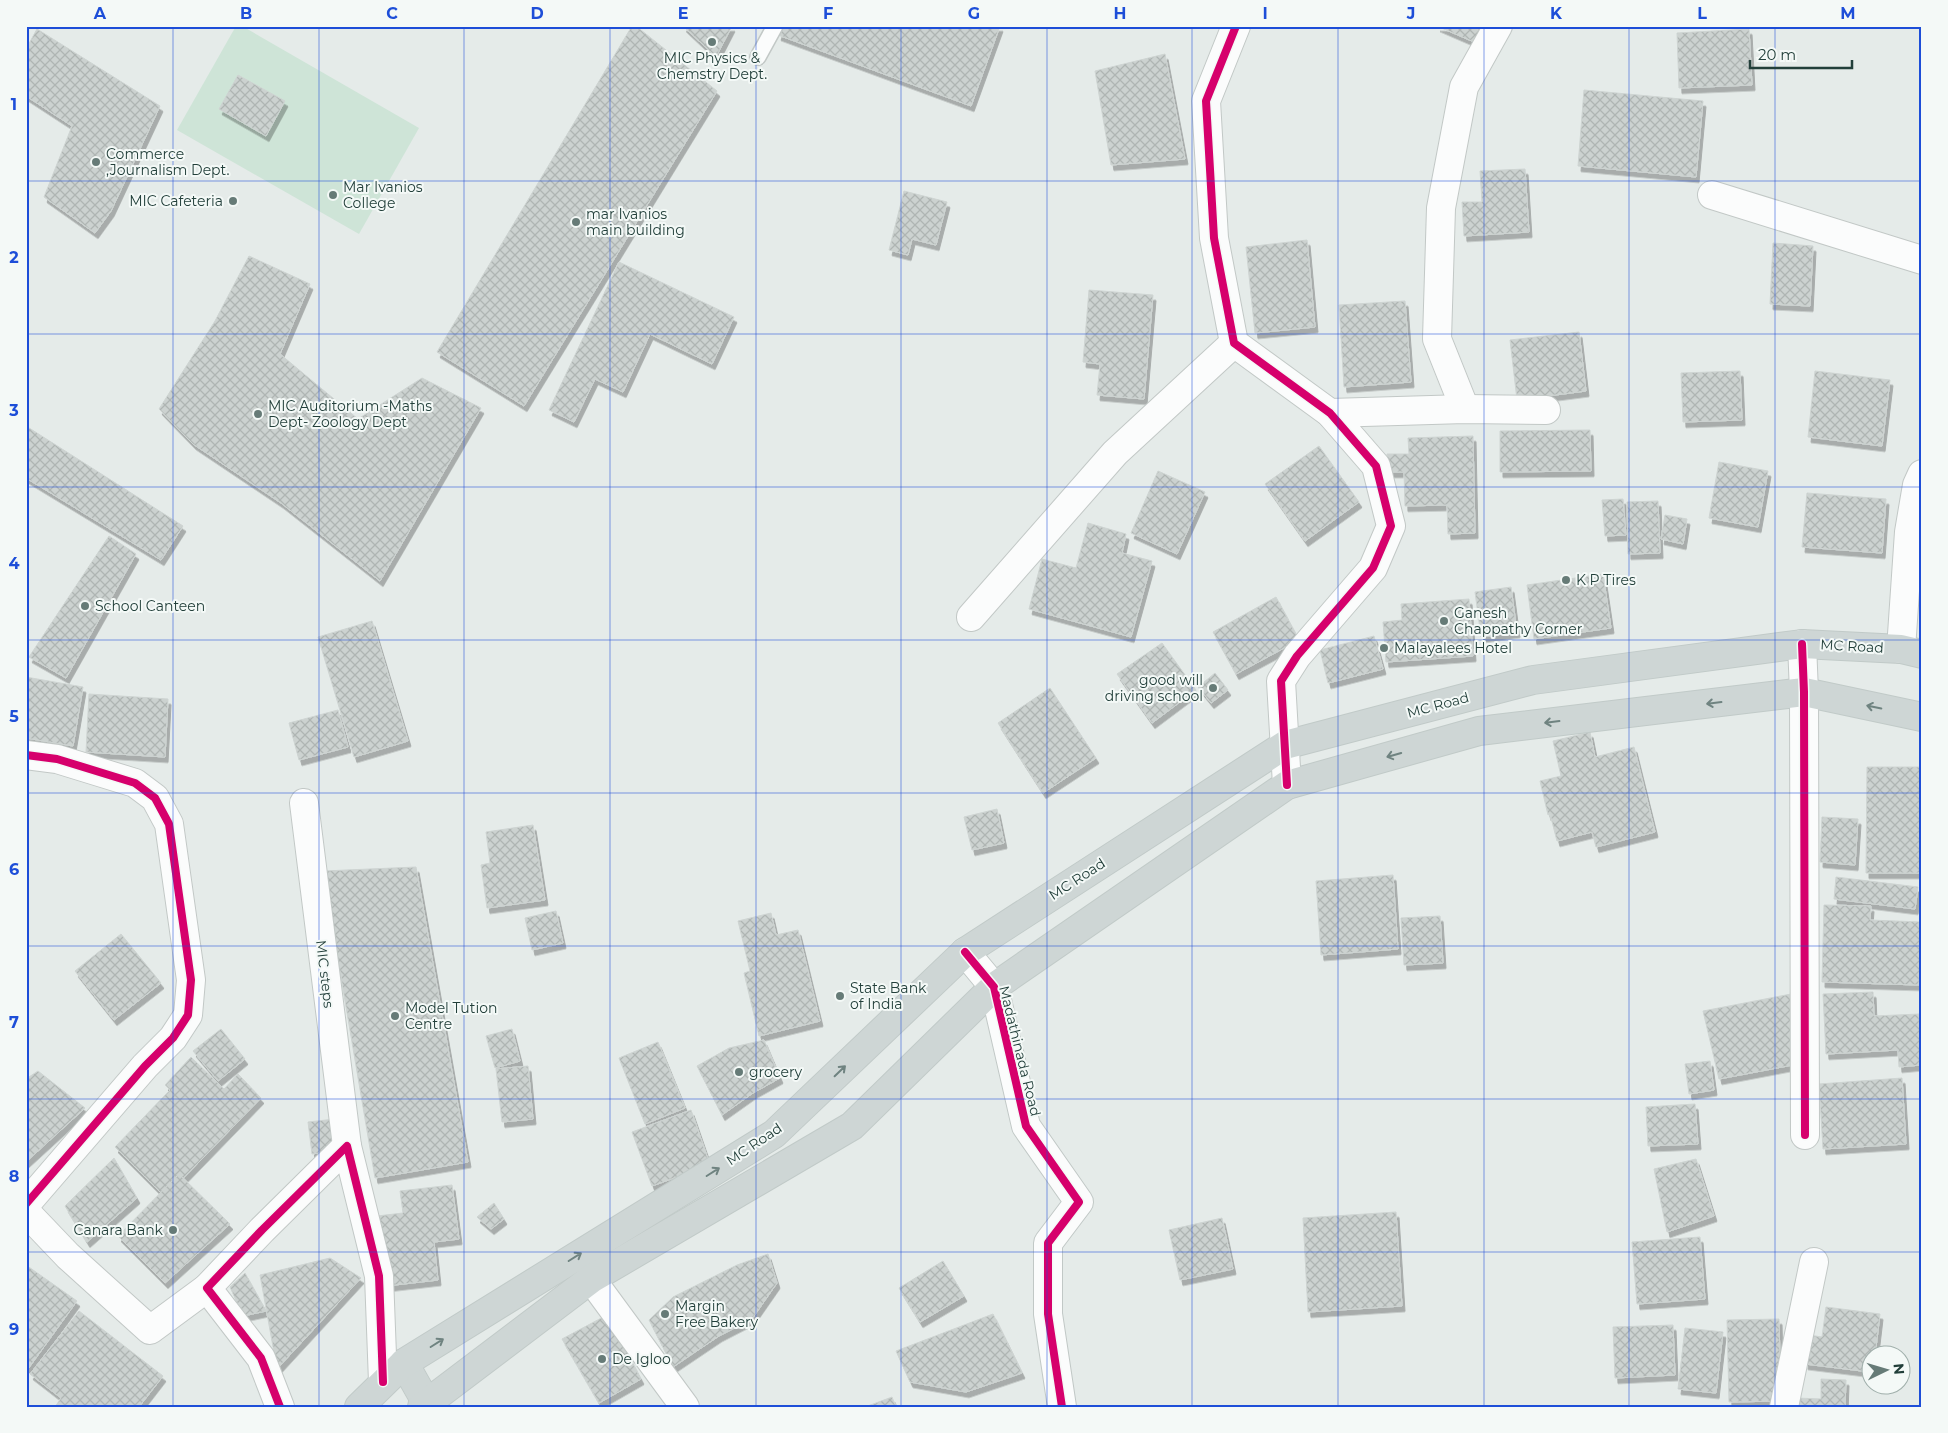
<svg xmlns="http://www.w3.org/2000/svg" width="1948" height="1433" font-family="Montserrat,sans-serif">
<defs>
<pattern id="building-cross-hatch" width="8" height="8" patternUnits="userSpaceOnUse" patternTransform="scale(1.25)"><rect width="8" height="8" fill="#ccd2d0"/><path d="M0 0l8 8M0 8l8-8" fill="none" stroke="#afb5b3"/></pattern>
<filter id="shadow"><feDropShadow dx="3" dy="5.5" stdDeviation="0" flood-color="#0004"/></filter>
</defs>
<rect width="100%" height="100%" fill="#e5ebe9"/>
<polygon fill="#cee4d7" points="236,26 242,26 419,128 359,234 177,130"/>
<g fill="url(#building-cross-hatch)" stroke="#ced4d2" filter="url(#shadow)">
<polygon points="632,26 636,26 717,91 524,406 437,352"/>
<polygon points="683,26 732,26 716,57"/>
<polygon points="781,26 1000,26 971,106 778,35"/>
<polygon points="1437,26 1488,26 1481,45"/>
<polygon points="37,29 160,106 111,211 95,233 44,197 72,126 26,96 26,49"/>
<polygon points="1749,29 1752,85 1679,88 1677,33"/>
<polygon points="1165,54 1185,159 1111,165 1095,71"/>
<polygon points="238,75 285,101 266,136 219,109"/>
<polygon points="1584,90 1703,101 1696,177 1578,166"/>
<polygon points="1525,169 1529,232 1464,236 1462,202 1482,202 1480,171"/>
<polygon points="904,191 947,202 936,245 912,239 908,255 889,250"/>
<polygon points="1307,240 1315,327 1255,333 1246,247"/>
<polygon points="1773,243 1813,246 1810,306 1770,304"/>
<polygon points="249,256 310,284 280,354 358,419 422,378 481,408 380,581 281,503 193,444 159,409 215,321"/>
<polygon points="619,262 734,317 712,364 650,334 623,392 595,379 574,422 549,410"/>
<polygon points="1089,290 1153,295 1144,399 1097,395 1100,364 1083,362"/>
<polygon points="1405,301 1411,382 1344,387 1339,305"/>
<polygon points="1579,332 1586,391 1517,400 1510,340"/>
<polygon points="1740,371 1742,420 1683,422 1681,373"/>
<polygon points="1815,371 1890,380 1882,446 1808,437"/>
<polygon points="26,426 183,526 161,560 26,478"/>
<polygon points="1590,430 1591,471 1500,472 1500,431"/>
<polygon points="1473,436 1475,533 1448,534 1447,505 1405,506 1404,472 1388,472 1387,454 1409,454 1408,438"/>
<polygon points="1319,446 1359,502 1305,541 1265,484"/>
<polygon points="1719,462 1768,471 1758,527 1709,518"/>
<polygon points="1158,471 1205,492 1177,554 1131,533"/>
<polygon points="1807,493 1886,499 1882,553 1802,547"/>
<polygon points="1623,499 1626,535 1605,536 1602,500"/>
<polygon points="1658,501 1660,553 1628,554 1627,502"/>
<polygon points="1665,515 1687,519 1683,544 1661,539"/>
<polygon points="1088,523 1126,534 1122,553 1152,561 1131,637 1029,609 1042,559 1076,568"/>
<polygon points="109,536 136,554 66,678 29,657"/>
<polygon points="1603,574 1611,628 1534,639 1527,585"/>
<polygon points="1511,587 1517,632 1481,637 1475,592"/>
<polygon points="1276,597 1299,640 1236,674 1213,632"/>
<polygon points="1469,599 1473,656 1386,662 1383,622 1402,620 1401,604"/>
<polygon points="372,621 408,741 354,757 318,637"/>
<polygon points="1374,636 1383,669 1328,683 1320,650"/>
<polygon points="1162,643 1196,690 1152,723 1117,674"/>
<polygon points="1215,673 1228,690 1211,703 1198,687"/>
<polygon points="26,677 83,687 73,746 26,738"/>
<polygon points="1050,688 1096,758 1043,793 998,723"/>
<polygon points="89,694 168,699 165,757 86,752"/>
<polygon points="338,710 348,747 299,760 289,723"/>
<polygon points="1590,732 1595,757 1634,747 1655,832 1596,847 1592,832 1557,841 1550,814 1548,815 1540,781 1561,776 1553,741"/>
<polygon points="1867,767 1922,767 1922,873 1866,873"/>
<polygon points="997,809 1004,843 972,850 964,817"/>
<polygon points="1822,817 1858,819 1855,865 1820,862"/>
<polygon points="533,825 545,900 487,908 481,865 490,863 486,832"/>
<polygon points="416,867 468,1162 375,1178 323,871"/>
<polygon points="1393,875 1398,949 1321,955 1316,881"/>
<polygon points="1836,877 1918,887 1915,909 1834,899"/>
<polygon points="1824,905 1871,906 1870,920 1921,922 1919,985 1822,982"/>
<polygon points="556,911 563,943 532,950 525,918"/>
<polygon points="771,913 776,935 798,930 820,1021 759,1036 744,973 750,971 738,921"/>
<polygon points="1440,916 1443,963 1404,965 1401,918"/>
<polygon points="121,934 161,983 114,1020 75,971"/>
<polygon points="1873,992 1874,1016 1919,1014 1921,1065 1899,1067 1898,1050 1826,1054 1823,994"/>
<polygon points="1791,994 1798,1064 1719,1079 1703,1011"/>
<polygon points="221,1029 245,1059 218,1081 193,1051"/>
<polygon points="512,1029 520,1061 495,1068 486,1036"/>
<polygon points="764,1040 780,1078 753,1093 722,1115 697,1066 729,1048"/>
<polygon points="658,1042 685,1108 645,1124 619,1058"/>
<polygon points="191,1057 224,1089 238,1074 261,1098 165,1197 115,1147 170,1090 165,1085"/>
<polygon points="1710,1061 1714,1090 1689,1094 1685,1064"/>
<polygon points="528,1066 533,1119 502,1122 496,1069"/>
<polygon points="38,1071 85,1108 26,1162 26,1079"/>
<polygon points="1902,1078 1906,1144 1823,1149 1819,1084"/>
<polygon points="1695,1104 1698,1144 1648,1146 1646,1107"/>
<polygon points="691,1110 710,1165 652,1186 632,1132"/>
<polygon points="335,1119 339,1150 312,1154 308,1122"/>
<polygon points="114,1158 137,1198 87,1242 65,1206"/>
<polygon points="1696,1159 1714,1216 1667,1232 1654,1169"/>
<polygon points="179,1174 230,1224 165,1283 118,1236"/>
<polygon points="452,1185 459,1239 434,1242 438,1280 386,1286 377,1216 403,1213 400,1191"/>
<polygon points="494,1203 504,1219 491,1229 477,1217"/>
<polygon points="1396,1212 1402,1306 1308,1312 1303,1218"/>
<polygon points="1222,1218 1233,1269 1180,1280 1169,1230"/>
<polygon points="1700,1237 1705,1299 1637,1304 1632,1242"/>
<polygon points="768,1254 777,1283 752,1319 719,1336 673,1367 649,1320 673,1297 737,1265"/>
<polygon points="330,1258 361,1278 277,1369 260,1275"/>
<polygon points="943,1261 964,1296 920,1322 899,1288"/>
<polygon points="26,1265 77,1301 28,1369 26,1367"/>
<polygon points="245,1273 266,1311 243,1316 230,1287"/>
<polygon points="1826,1307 1880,1314 1875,1356 1870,1356 1870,1372 1805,1364 1809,1335 1822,1337"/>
<polygon points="79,1311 163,1376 139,1407 55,1407 61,1398 30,1374"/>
<polygon points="993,1314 1022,1373 966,1392 910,1382 896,1351"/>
<polygon points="607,1315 641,1379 599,1403 562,1339"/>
<polygon points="1779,1319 1781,1401 1729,1402 1727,1320"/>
<polygon points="1673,1325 1675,1375 1615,1378 1613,1327"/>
<polygon points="1685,1328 1723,1332 1716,1393 1678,1389"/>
<polygon points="1821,1379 1846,1380 1845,1407 1796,1407 1797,1398 1821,1399"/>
<polygon points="892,1397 896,1407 865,1407"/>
</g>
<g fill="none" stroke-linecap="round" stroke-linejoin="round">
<g stroke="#c2c8c6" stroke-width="18">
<polyline id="lane" points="758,57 775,26"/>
</g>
<g stroke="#c2c8c6" stroke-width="30">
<g id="street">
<polyline points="1236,26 1206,101 1214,238 1234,343 1330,413 1376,466 1391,526 1373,568 1297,656 1281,681 1287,785"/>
<polyline points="1712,195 1922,260"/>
<polyline points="1465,409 1437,339 1441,208 1464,87 1498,26"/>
<polyline points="1330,413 1465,409 1546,410"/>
<polyline points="971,617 1115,453 1234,343"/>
<polyline points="1802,644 1804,692 1805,1135"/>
<polyline points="1901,649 1909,532 1917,485 1922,474"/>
<polyline points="26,755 57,759 135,783 155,798 169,824 191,980 188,1015 173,1038 145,1066 26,1204"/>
<polyline points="304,803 347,1146"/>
<polyline points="26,1212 68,1256 150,1330 207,1288"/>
<polyline points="591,1279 685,1407"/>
<polyline points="280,1407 261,1358 207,1288 262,1230 347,1146 379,1276 383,1382"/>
<polyline points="1784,1407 1814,1262"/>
</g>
</g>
<g stroke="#c1c8c6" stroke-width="30">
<polyline id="secondary" points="965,952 994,987 1026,1126 1079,1202 1048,1243 1048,1314 1062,1407"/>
</g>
<g stroke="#c1cac8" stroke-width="30">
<g id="primary">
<polyline points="404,1363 426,1402"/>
<polyline points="359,1407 404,1363 774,1134 965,952 1285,745 1533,680 1802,644 1901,649 1922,654"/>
<polyline points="422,1407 591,1279 852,1126 994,987 1287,785 1479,731 1804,692 1922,717"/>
</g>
</g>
<use href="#lane" stroke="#fbfcfc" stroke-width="15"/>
<use href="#street" stroke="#fbfcfc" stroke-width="28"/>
<use href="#secondary" stroke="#fbfcfc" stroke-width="28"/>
<use href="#primary" stroke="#ced6d5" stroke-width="28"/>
<g stroke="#f4f9f7" stroke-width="11">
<g id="cycleway">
<polyline points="1236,26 1206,101 1214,238 1234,343 1330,413 1376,466 1391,526 1373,568 1297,656 1281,681 1287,785"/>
<polyline points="1802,644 1804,692 1805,1135"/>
<polyline points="26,755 57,759 135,783 155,798 169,824 191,980 188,1015 173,1038 145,1066 26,1204"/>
<polyline points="965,952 994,987 1026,1126 1079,1202 1048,1243 1048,1314 1062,1407"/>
<polyline points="280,1407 261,1358 207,1288 262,1230 347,1146 379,1276 383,1382"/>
</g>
</g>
<use href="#cycleway" stroke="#d6006c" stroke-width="8"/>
</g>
<defs><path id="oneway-shaft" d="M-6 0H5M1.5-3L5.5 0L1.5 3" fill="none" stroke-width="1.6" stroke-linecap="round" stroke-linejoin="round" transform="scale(1.25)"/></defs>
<g stroke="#6f8380">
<use href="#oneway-shaft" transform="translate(1714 703) rotate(173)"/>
<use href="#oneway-shaft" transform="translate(1874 707) rotate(-168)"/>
<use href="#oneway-shaft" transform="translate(1552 722) rotate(173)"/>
<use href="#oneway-shaft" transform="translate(1394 755) rotate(164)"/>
<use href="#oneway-shaft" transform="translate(840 1071) rotate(-44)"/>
<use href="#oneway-shaft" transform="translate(713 1172) rotate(-32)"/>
<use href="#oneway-shaft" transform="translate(575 1257) rotate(-32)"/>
<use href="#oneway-shaft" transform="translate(437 1343) rotate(-32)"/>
</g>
<path fill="none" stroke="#1d4ed8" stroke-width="1" stroke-opacity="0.55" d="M 173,26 L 173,1407M 319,26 L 319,1407M 464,26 L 464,1407M 610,26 L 610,1407M 756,26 L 756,1407M 901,26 L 901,1407M 1047,26 L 1047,1407M 1192,26 L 1192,1407M 1338,26 L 1338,1407M 1484,26 L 1484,1407M 1629,26 L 1629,1407M 1775,26 L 1775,1407M 26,181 L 1922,181M 26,334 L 1922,334M 26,487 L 1922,487M 26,640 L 1922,640M 26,793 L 1922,793M 26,946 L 1922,946M 26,1099 L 1922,1099M 26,1252 L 1922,1252"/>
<g fill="#667b77" stroke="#f4f9f7" stroke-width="2">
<circle cx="712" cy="42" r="5"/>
<circle cx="96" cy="162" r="5"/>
<circle cx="333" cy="195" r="5"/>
<circle cx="233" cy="201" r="5"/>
<circle cx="576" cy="222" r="5"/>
<circle cx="258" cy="414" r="5"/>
<circle cx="1566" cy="580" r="5"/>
<circle cx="85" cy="606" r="5"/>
<circle cx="1444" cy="621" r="5"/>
<circle cx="1384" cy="648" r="5"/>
<circle cx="1213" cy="688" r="5"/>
<circle cx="840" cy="996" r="5"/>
<circle cx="395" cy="1016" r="5"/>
<circle cx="739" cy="1072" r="5"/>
<circle cx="173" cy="1230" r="5"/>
<circle cx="665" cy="1314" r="5"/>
<circle cx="602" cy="1359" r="5"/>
</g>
<g text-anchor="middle" stroke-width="4" stroke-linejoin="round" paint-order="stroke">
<g font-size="14" fill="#223f3a" stroke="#f4f9f7" text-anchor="start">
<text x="712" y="63" text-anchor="middle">MIC Physics &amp;<tspan x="712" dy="16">Chemstry Dept.</tspan></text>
<text x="106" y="159">Commerce<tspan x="106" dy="16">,Journalism Dept.</tspan></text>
<text x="343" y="192">Mar Ivanios<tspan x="343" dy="16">College</tspan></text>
<text x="223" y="206" text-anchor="end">MIC Cafeteria</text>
<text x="586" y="219">mar Ivanios<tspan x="586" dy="16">main building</tspan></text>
<text x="268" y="411">MIC Auditorium -Maths<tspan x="268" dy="16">Dept- Zoology Dept</tspan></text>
<text x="1576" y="585">K P Tires</text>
<text x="95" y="611">School Canteen</text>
<text x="1454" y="618">Ganesh<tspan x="1454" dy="16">Chappathy Corner</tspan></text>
<text x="1394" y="653">Malayalees Hotel</text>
<text x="1203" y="685" text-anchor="end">good will<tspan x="1203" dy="16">driving school</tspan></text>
<text x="850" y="993">State Bank<tspan x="850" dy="16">of India</tspan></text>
<text x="405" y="1013">Model Tution<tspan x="405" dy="16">Centre</tspan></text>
<text x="749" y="1077">grocery</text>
<text x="163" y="1235" text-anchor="end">Canara Bank</text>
<text x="675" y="1311">Margin<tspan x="675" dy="16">Free Bakery</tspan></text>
<text x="612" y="1364">De Igloo</text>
</g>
<g font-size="14" fill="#223f3a" stroke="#f4f9f7">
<text transform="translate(1852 646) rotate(3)" y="5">MC Road</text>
<text transform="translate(1438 705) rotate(-15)" y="5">MC Road</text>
<text transform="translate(1077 879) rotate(-33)" y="5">MC Road</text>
<text transform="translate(325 974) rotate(83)" y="5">MIC steps</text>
<text transform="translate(1020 1051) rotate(76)" y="5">Madathinada Road</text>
<text transform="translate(754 1144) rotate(-34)" y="5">MC Road</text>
</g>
</g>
<rect width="1948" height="1433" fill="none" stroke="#f4f9f7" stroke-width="55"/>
<g transform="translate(1886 1370) rotate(85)"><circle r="24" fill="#f4f9f7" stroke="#a0afab"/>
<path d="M0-4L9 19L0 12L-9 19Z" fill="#667b77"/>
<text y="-8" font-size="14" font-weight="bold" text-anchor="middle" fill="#223f3a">N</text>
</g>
<path d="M1750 60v8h102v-8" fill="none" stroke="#223f3a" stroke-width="2.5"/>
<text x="1758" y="60" font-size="15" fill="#223f3a" stroke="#f4f9f7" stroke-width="4" paint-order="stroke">20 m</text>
<rect x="28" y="28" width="1892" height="1378" fill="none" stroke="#1d4ed8" stroke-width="2"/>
<g font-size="16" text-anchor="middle" font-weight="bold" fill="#1d4ed8">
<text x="100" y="19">A</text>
<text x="246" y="19">B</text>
<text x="392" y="19">C</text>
<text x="537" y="19">D</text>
<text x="683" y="19">E</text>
<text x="828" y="19">F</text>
<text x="974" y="19">G</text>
<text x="1120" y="19">H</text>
<text x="1265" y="19">I</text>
<text x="1411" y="19">J</text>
<text x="1556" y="19">K</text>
<text x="1702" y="19">L</text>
<text x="1848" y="19">M</text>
<text x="14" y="110">1</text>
<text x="14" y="263">2</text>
<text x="14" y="416">3</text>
<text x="14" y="569">4</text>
<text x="14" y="722">5</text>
<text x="14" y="875">6</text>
<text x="14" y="1028">7</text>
<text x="14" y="1182">8</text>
<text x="14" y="1335">9</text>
</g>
</svg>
